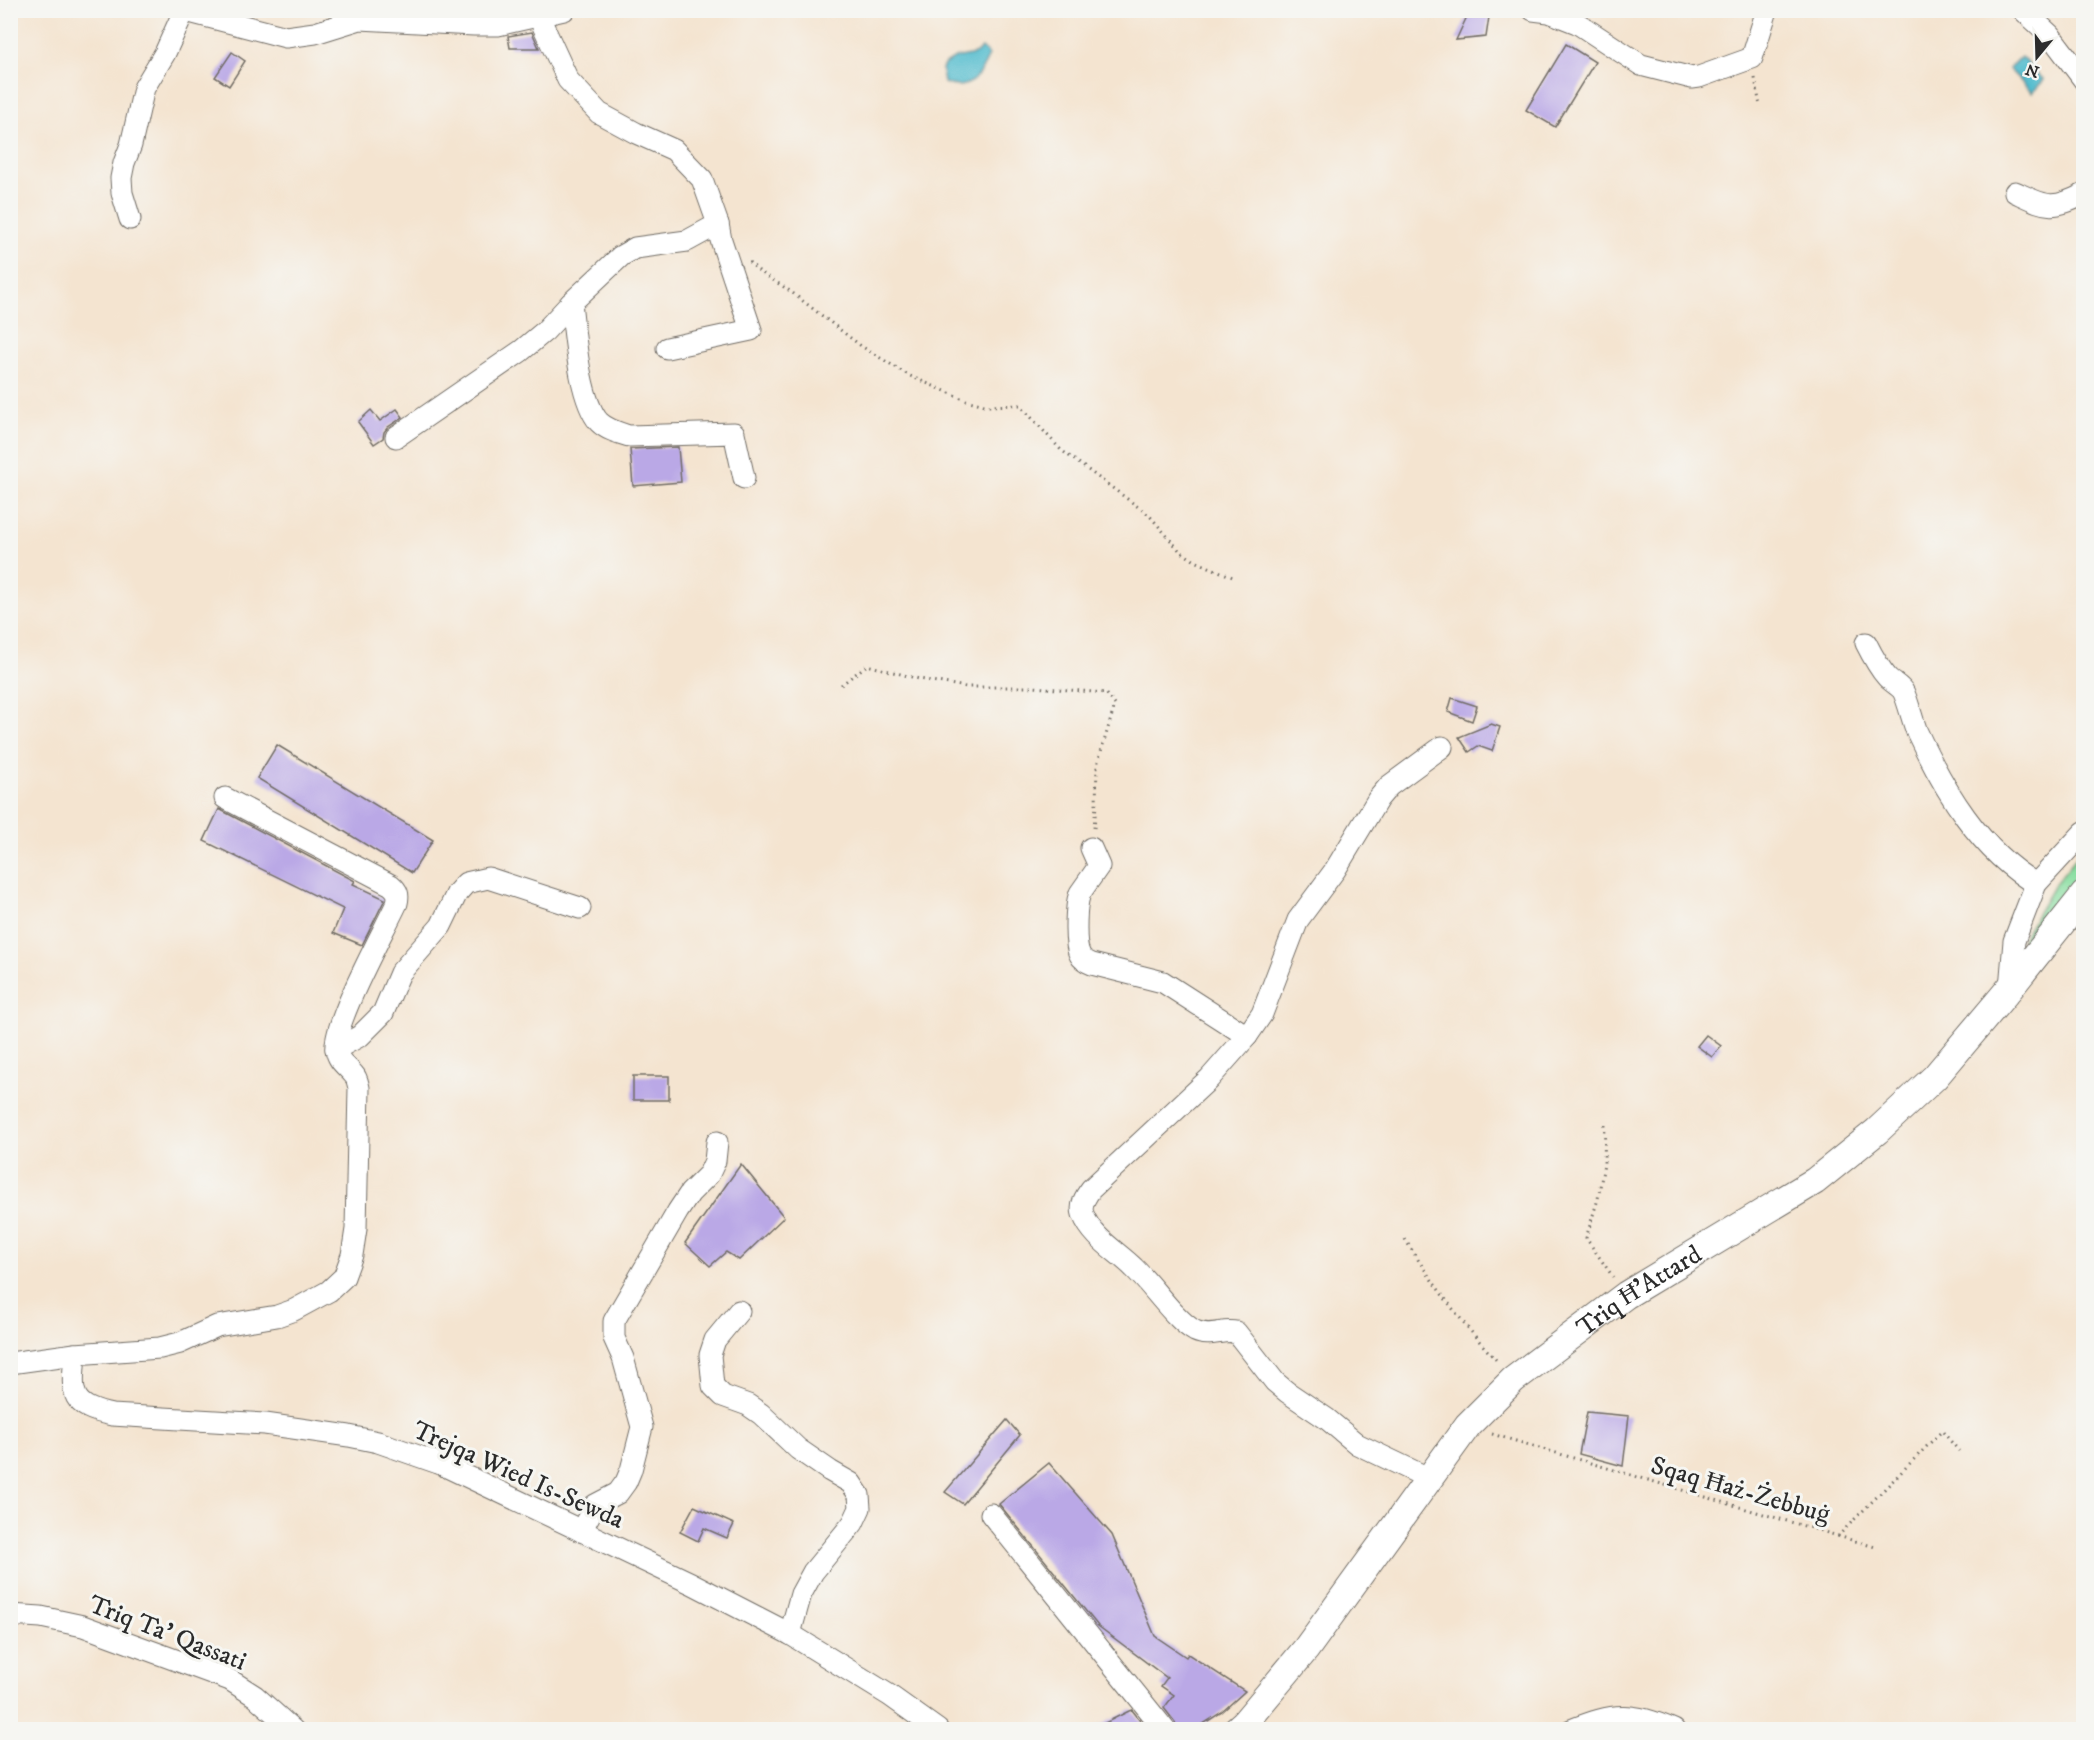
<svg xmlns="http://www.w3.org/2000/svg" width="2094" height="1740" font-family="'IM FELL DW Pica',serif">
<rect width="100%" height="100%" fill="#f6f6f2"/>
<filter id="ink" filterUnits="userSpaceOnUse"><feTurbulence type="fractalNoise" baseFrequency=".0167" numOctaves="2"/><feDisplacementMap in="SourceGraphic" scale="12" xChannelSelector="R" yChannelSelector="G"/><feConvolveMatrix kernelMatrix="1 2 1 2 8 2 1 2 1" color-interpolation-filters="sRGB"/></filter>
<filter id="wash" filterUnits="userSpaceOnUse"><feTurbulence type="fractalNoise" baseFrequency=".008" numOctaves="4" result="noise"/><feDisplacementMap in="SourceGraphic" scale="24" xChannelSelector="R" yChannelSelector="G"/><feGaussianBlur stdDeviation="1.35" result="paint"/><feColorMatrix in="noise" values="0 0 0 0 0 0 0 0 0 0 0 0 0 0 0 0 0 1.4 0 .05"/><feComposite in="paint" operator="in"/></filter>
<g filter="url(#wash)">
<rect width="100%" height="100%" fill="#f4e4d0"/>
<polygon fill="#89dea0" stroke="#5a8466" stroke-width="1.5" points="2083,849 2083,872 2027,944 2022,940 2054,885"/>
<g fill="#52bcce" stroke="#3e747c" stroke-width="1.5">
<path d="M 982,48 L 989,55 C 980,76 969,93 944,83 L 942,69 L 944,65 L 955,58 L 975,54 Z"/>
<polygon points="2021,57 2044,80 2032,93 2009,69"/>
</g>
<g id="blocks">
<g fill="#baa8e6">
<polygon points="1470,10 1490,10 1486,37 1456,40"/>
<polygon points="532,32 539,48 510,48 508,36"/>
<polygon points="1566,44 1595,62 1555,127 1526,110"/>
<polygon points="232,52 245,61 229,86 215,77"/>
<polygon points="397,409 403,417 388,427 384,432 383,438 374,444 358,422 371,410 380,421"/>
<polygon points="678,447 681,482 633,486 630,449"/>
<polygon points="1452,698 1477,706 1472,721 1448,712"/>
<polygon points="1491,724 1500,727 1492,751 1478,746 1469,752 1459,737"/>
<polygon points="277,745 433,840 412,873 257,778"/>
<polygon points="219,809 355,881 353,884 385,899 362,945 333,933 343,909 204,841"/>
<polygon points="1706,1035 1721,1046 1712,1057 1697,1046"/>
<rect x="633" y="1076" width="36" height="24"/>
<polygon points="741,1164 784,1217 739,1260 726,1252 710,1266 685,1243"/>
<polygon points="1587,1412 1629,1416 1623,1466 1579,1454"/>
<polygon points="1007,1420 1020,1435 963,1504 945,1492"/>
<polygon points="1049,1463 1112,1535 1155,1636 1186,1657 1188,1654 1245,1691 1222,1712 1194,1730 1178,1730 1175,1722 1164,1708 1174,1695 1161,1686 1167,1678 1098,1626 999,1504"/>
<polygon points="694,1506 734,1524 727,1538 704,1528 698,1541 680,1532"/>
<polygon points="1132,1710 1148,1730 1091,1730 1129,1711"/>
</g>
</g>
</g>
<g filter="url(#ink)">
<use href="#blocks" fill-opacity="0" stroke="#716c65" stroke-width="1.5"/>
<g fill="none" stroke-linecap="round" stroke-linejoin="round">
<g stroke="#716c65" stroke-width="23">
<g id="minor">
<polyline points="182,10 286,37 315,33 360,19 474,25 498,25 564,10"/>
<polyline points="1533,10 1549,12 1577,23 1641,65 1692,78 1699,77 1752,58 1767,10"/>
<polyline points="2023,10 2050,35 2084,80"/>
<path d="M 539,17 L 568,80 L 599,113 L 636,133 L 674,150 L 702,179 L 718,224 L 687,241 L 635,248 L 621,256 L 571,303 C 575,334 579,399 599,422 C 607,430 619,433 629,436 L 734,433 L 744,478"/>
<path d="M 2015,192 C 2046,206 2051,211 2084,194"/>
<polyline points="130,219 122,193 121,178 124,163 131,145 144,88 165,53 184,11"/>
<polyline points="667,348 751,330 721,240 718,224"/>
<polyline points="396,437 521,351 545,331 571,303"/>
<path d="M 1866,643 C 1872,655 1878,667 1887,677 C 1892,683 1901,686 1904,693 C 1909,705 1912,719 1917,732 C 1944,790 1980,851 2036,884"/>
<path d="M 1091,848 L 1099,866 L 1080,893 L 1078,900 C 1076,912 1074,944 1080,955 C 1082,959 1087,962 1092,964 L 1163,982 L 1247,1036 L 1209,1079 L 1091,1189 C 1085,1197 1080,1205 1083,1214 C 1092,1238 1117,1251 1134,1268 C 1152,1285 1175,1320 1195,1331 C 1210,1338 1222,1329 1236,1332 L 1275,1382 L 1287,1392 L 1327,1419 L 1357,1444 L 1428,1478"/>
<polyline points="2010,988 2014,941 2036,884 2084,832"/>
<polyline points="1247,1036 1262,1014 1298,920 1335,870 1378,799 1389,786 1442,747"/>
<polyline points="336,1049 360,1036 383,1013 400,973 441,926 457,893 466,883 488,878 580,908"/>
<polyline points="739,1311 715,1340 710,1355 713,1386 723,1396 748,1405 761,1414 798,1449 830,1471 851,1483 859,1495 860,1508 853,1523 813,1572 801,1594 790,1634"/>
<path d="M 75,1354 L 160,1348 L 180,1343 L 217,1326 L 277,1316 L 294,1310 L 329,1291 L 344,1277 L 352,1255 L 356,1229 L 359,1088 C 358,1084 357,1078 354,1075 C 347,1066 338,1062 336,1049 C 333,1023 384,931 397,903 C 399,895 398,891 391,885 L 225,798"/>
<path d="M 10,1363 L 75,1354 C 72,1392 68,1406 112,1415 L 265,1424 L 349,1436 L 378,1442 L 441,1464 L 691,1583 L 790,1634 L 889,1695 L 938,1730"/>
<polyline points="991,1514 1165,1730"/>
<polyline points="581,1531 595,1505 618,1493 626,1482 631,1470 642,1427 623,1358 614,1338 614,1321 678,1211 690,1193 709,1174 715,1161 717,1142"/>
<polyline points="10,1615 41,1617 83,1626 230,1680 255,1696 293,1730"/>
<path d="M 1571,1730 C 1614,1713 1631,1711 1674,1730"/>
</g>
</g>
<g stroke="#716c65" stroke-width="29">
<g id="major">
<path id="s1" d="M 1236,1730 L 1245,1722 L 1306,1649 L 1468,1425 L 1513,1380 L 1626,1295 L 1815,1181 L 1877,1131 L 1935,1077 L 2010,988 L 2084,895"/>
</g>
</g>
<g stroke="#716c65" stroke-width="3" stroke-dasharray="1.5 4.5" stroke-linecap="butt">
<polyline points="1755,78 1760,106"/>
<polyline points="749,262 759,271 790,291 861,346 910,376 966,400 988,406 1020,405 1061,450 1149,515 1180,551 1195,561 1235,578"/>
<polyline points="841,685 867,665 919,679 966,687 1033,687 1106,693 1115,705 1097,765 1096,805 1094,828"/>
<polyline points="1605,1125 1604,1164 1598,1199 1586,1238 1613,1277"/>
<path d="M 1405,1239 C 1432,1283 1463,1325 1499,1363"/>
<polyline points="1492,1434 1838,1536 1942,1431 1959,1451"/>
<polyline points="1838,1536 1875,1547"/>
</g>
<use href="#minor" stroke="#fff" stroke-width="21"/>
<use href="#major" stroke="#fff" stroke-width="27"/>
</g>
</g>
<g text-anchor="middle" stroke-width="6" stroke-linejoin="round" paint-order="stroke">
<g font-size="26" fill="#2b2b2b" stroke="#f6f6f2">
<text dy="9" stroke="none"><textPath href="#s1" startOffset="602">Triq Ħ'Attard</textPath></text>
<text transform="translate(519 1474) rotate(24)" y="9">Trejqa Wied Is-Sewda</text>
<text transform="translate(1741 1489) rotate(16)" y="9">Sqaq Ħaż-Żebbuġ</text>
<text transform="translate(168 1632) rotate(21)" y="9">Triq Ta' Qassati</text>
</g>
</g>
<rect width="2094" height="1740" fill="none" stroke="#f6f6f2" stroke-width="36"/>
<g transform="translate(2037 57) rotate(199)" stroke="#f6f6f2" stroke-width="4.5" paint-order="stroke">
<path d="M0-4.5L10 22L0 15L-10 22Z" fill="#2b2b2b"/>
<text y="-9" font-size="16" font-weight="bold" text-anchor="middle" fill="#2b2b2b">N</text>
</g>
</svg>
